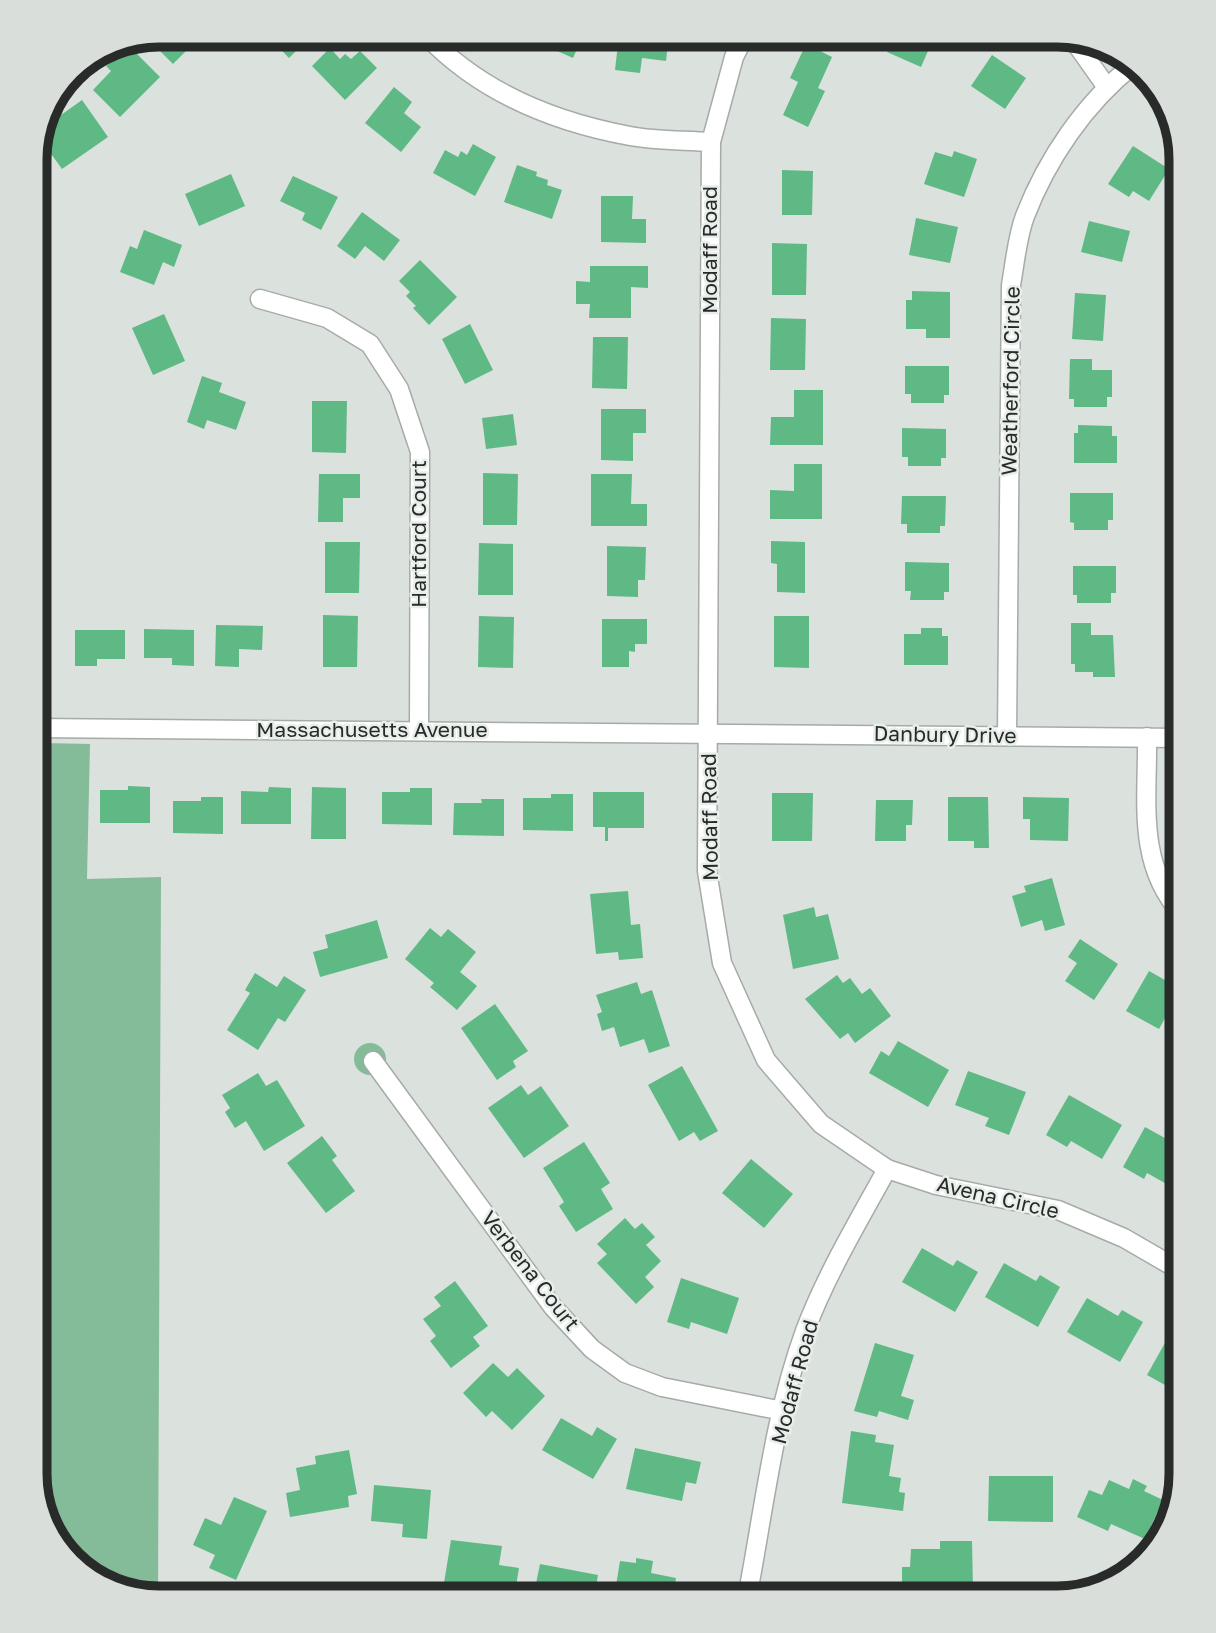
<svg xmlns="http://www.w3.org/2000/svg" width="1216" height="1633" font-family="'Golos Text',sans-serif">
<rect width="100%" height="100%" fill="#dbe1dd"/>
<g fill="#84bb98">
<polygon points="42,743 90,744 87,879 161,877 158,1598 98,1582 56,1542 35,1474 35,870"/>
<circle cx="370" cy="1059" r="16"/>
<polygon points="335,1586 346,1591 349,1598 319,1598 324,1590"/>
</g>
<g fill="#5fb985">
<polygon points="160,35 202,35 173,64 152,43"/>
<polygon points="267,35 312,35 289,58"/>
<polygon points="529,35 583,35 573,58 528,38"/>
<polygon points="619,35 669,35 666,61 642,58 640,73 615,70"/>
<polygon points="895,35 935,35 921,67 887,52"/>
<polygon points="806,44 832,57 818,88 825,91 808,127 783,115 798,82 790,78"/>
<polygon points="129,46 160,77 120,117 93,90 111,71 106,66"/>
<polygon points="330,48 340,59 345,54 351,59 360,51 377,68 345,100 312,66"/>
<polygon points="992,55 1026,78 1005,109 971,86"/>
<polygon points="394,87 412,102 404,113 421,127 401,152 365,123"/>
<polygon points="82,100 108,137 62,169 39,137 44,118 57,109 61,115"/>
<polygon points="1169,119 1176,144 1162,125"/>
<polygon points="473,144 496,157 475,196 433,173 445,150 458,157 461,151 467,155"/>
<polygon points="1133,146 1169,169 1149,201 1133,191 1129,197 1108,184"/>
<polygon points="954,151 977,159 964,197 924,184 935,152 952,157"/>
<polygon points="517,165 537,172 536,176 548,180 547,185 562,190 552,219 504,202"/>
<polygon points="782,170 813,171 812,215 782,215"/>
<polygon points="231,174 245,206 199,226 185,194"/>
<polygon points="293,176 338,197 321,230 302,220 305,213 280,201"/>
<polygon points="601,196 633,196 632,219 646,219 646,243 601,242"/>
<polygon points="362,212 400,240 384,261 365,246 355,259 337,246"/>
<polygon points="916,218 958,227 950,263 909,255"/>
<polygon points="1089,221 1130,231 1122,262 1081,252"/>
<polygon points="144,230 182,245 174,267 163,262 154,285 120,272 130,246 137,249"/>
<polygon points="772,243 807,244 806,295 772,295"/>
<polygon points="420,260 457,297 429,325 413,308 416,306 406,296 410,292 399,281"/>
<polygon points="590,266 648,266 648,288 631,287 631,318 589,318 590,304 576,304 576,281 590,282"/>
<polygon points="912,291 950,292 950,338 926,338 926,329 906,329 906,300 912,300"/>
<polygon points="1075,293 1106,295 1103,341 1072,339"/>
<polygon points="164,314 185,361 153,375 132,328"/>
<polygon points="771,318 806,319 805,370 770,370"/>
<polygon points="470,324 493,370 465,384 442,339"/>
<polygon points="593,337 628,337 627,389 592,388"/>
<polygon points="1070,359 1092,359 1092,370 1112,370 1112,397 1107,397 1107,407 1074,407 1074,399 1069,399"/>
<polygon points="905,366 949,366 949,395 944,395 944,403 911,403 911,394 905,394"/>
<polygon points="202,376 222,383 219,392 246,402 236,430 207,420 204,429 187,422"/>
<polygon points="794,390 823,390 823,445 770,445 771,417 794,417"/>
<polygon points="312,401 347,401 346,453 312,452"/>
<polygon points="601,409 646,409 646,433 633,433 633,461 601,460"/>
<polygon points="513,414 517,445 486,449 482,418"/>
<polygon points="1078,425 1112,426 1112,436 1117,436 1117,463 1074,463 1074,433 1078,433"/>
<polygon points="902,428 946,429 946,458 941,458 941,466 908,466 908,457 902,457"/>
<polygon points="794,464 822,464 822,519 770,519 770,490 794,491"/>
<polygon points="483,473 518,474 517,525 483,525"/>
<polygon points="319,474 360,474 360,498 343,498 343,522 318,522"/>
<polygon points="591,474 632,474 631,504 647,504 647,526 591,526"/>
<polygon points="1070,493 1113,493 1113,520 1108,520 1108,530 1074,530 1074,523 1070,522"/>
<polygon points="902,496 946,496 945,526 940,526 940,533 907,533 907,524 901,524"/>
<polygon points="771,541 805,542 805,593 777,592 777,564 771,563"/>
<polygon points="325,542 360,542 359,593 325,593"/>
<polygon points="479,543 513,544 513,595 478,595"/>
<polygon points="607,546 646,547 645,580 638,580 638,597 607,596"/>
<polygon points="905,562 949,563 949,592 944,592 944,600 910,600 911,591 905,591"/>
<polygon points="1073,566 1116,566 1116,593 1111,593 1111,603 1077,603 1077,595 1073,595"/>
<polygon points="323,615 358,616 357,667 323,667"/>
<polygon points="479,616 514,617 513,668 478,667"/>
<polygon points="774,616 809,616 809,668 774,667"/>
<polygon points="602,619 647,619 647,644 635,644 635,652 629,651 629,667 602,667"/>
<polygon points="1071,623 1091,623 1091,635 1113,635 1115,677 1093,677 1093,672 1075,672 1075,664 1071,664"/>
<polygon points="216,625 263,626 262,650 239,649 239,667 215,666"/>
<polygon points="921,628 942,628 942,636 948,636 948,665 904,665 904,634 921,634"/>
<polygon points="144,629 194,630 194,666 172,665 172,658 144,658"/>
<polygon points="75,630 125,630 125,659 97,659 97,666 75,666"/>
<polygon points="128,786 150,787 150,823 100,823 100,790 128,790"/>
<polygon points="269,787 291,788 291,824 241,824 241,791 268,792"/>
<polygon points="312,787 346,788 346,839 311,839"/>
<polygon points="410,788 432,788 432,825 382,824 382,792 410,792"/>
<polygon points="593,792 644,792 644,828 608,828 608,841 605,841 605,827 593,827"/>
<polygon points="772,793 813,793 812,841 772,841"/>
<polygon points="551,794 573,794 573,831 523,830 523,798 551,798"/>
<polygon points="201,797 223,797 223,834 173,833 173,801 201,801"/>
<polygon points="948,797 988,797 989,848 974,848 974,841 948,841"/>
<polygon points="1023,797 1069,798 1068,841 1030,840 1030,819 1023,819"/>
<polygon points="481,799 504,799 504,836 453,835 454,803 482,803"/>
<polygon points="876,800 913,800 912,825 906,825 906,841 875,841"/>
<polygon points="1052,878 1065,925 1045,931 1042,920 1021,927 1012,896 1026,892 1024,886"/>
<polygon points="628,891 631,925 640,924 643,958 619,960 618,952 596,954 590,894"/>
<polygon points="814,907 816,917 828,914 839,959 793,969 783,915"/>
<polygon points="377,920 388,958 320,977 313,952 328,948 325,935"/>
<polygon points="430,928 441,937 448,929 476,952 460,972 477,986 457,1010 430,987 434,983 405,959"/>
<polygon points="1080,939 1118,964 1094,1000 1065,981 1077,963 1068,957"/>
<polygon points="1149,971 1181,989 1159,1029 1126,1011"/>
<polygon points="255,973 277,987 284,976 306,990 285,1022 278,1018 258,1050 227,1030 250,993 245,990"/>
<polygon points="837,975 843,983 850,978 862,994 870,988 891,1016 855,1043 848,1033 840,1039 805,999"/>
<polygon points="637,982 641,994 652,990 670,1046 649,1053 644,1039 620,1047 614,1027 602,1031 597,1014 602,1012 596,995"/>
<polygon points="495,1004 528,1051 513,1061 516,1067 497,1080 461,1028"/>
<polygon points="898,1041 949,1070 928,1107 869,1073 881,1051 889,1056"/>
<polygon points="682,1066 718,1131 700,1141 694,1132 679,1141 648,1085"/>
<polygon points="968,1071 1026,1092 1009,1135 985,1126 989,1118 955,1105"/>
<polygon points="258,1073 266,1086 277,1080 305,1126 264,1151 246,1121 235,1128 225,1112 230,1108 222,1095"/>
<polygon points="521,1085 528,1095 541,1086 569,1126 524,1158 488,1108"/>
<polygon points="1069,1095 1122,1125 1102,1159 1071,1141 1067,1147 1046,1135"/>
<polygon points="1145,1127 1181,1147 1179,1191 1147,1173 1144,1179 1123,1167"/>
<polygon points="322,1136 337,1156 332,1160 355,1191 326,1213 287,1163"/>
<polygon points="584,1142 610,1183 601,1189 613,1209 576,1232 559,1206 564,1202 543,1168"/>
<polygon points="751,1159 793,1194 764,1228 722,1193"/>
<polygon points="625,1218 635,1229 642,1223 655,1237 646,1245 661,1261 645,1277 654,1287 636,1304 597,1263 607,1254 597,1244"/>
<polygon points="922,1248 953,1266 957,1260 978,1272 955,1312 902,1282"/>
<polygon points="1004,1263 1036,1281 1040,1275 1060,1287 1038,1327 985,1297"/>
<polygon points="681,1278 739,1298 727,1334 691,1322 689,1329 667,1322"/>
<polygon points="455,1281 488,1326 473,1337 480,1346 451,1368 430,1341 436,1336 423,1319 441,1306 434,1297"/>
<polygon points="1087,1298 1118,1316 1122,1310 1143,1322 1120,1362 1067,1332"/>
<polygon points="1166,1341 1181,1350 1181,1394 1147,1375"/>
<polygon points="875,1343 914,1355 901,1396 914,1400 908,1420 879,1411 877,1417 854,1411"/>
<rect x="35" y="1344" width="8" height="11"/>
<polygon points="493,1363 508,1377 517,1368 545,1396 512,1430 492,1411 486,1417 463,1393"/>
<polygon points="561,1418 592,1436 597,1427 617,1439 593,1479 542,1450"/>
<polygon points="851,1431 876,1435 875,1442 894,1445 889,1476 901,1478 899,1492 905,1493 903,1511 842,1503"/>
<polygon points="635,1448 701,1462 696,1484 686,1482 682,1501 626,1489"/>
<polygon points="349,1450 357,1494 348,1496 349,1507 290,1517 286,1493 300,1490 296,1468 316,1464 315,1456"/>
<polygon points="989,1476 1053,1476 1053,1522 988,1521"/>
<polygon points="1133,1479 1147,1486 1144,1491 1163,1500 1145,1539 1111,1524 1108,1531 1077,1517 1089,1490 1102,1495 1109,1480 1129,1489"/>
<polygon points="374,1485 431,1490 427,1539 402,1537 403,1524 371,1521"/>
<polygon points="234,1497 267,1511 236,1580 209,1568 215,1555 193,1545 205,1518 221,1525"/>
<polygon points="451,1540 502,1546 499,1565 519,1568 514,1598 443,1589"/>
<polygon points="940,1541 972,1541 973,1590 902,1590 902,1567 910,1567 911,1549 940,1549"/>
<polygon points="636,1558 653,1561 651,1573 676,1578 673,1598 614,1598 620,1561 636,1563"/>
<polygon points="540,1564 598,1575 594,1598 533,1598"/>
<polygon points="822,1583 883,1584 883,1598 821,1598"/>
</g>
<g fill="none" stroke-linecap="round" stroke-linejoin="round">
<g stroke="#a6aba8" stroke-width="21">
<g id="minor">
<path d="M 426,35 C 480,92 554,122 630,136 C 656,141 684,140 711,142"/>
<path d="M 745,35 L 734,57 L 711,142 L 707,871 L 722,963 L 766,1060 L 821,1124 L 887,1169 C 858,1222 826,1275 805,1331 C 774,1416 764,1510 747,1598"/>
<polyline points="1072,38 1106,86"/>
<polyline points="260,299 327,318 370,344 399,389 420,452 419,731"/>
<polyline points="35,728 1181,738"/>
<path d="M 1007,736 L 1011,285 C 1015,263 1017,237 1025,216 C 1047,159 1085,103 1133,65"/>
<path d="M 1147,737 C 1148,799 1136,863 1181,913"/>
<polyline points="373,1061 553,1307 592,1349 625,1373 662,1387 783,1411"/>
<polyline points="887,1169 936,1185 1058,1210 1124,1238 1181,1271"/>
</g>
</g>
<use href="#minor" stroke="#fff" stroke-width="18"/>
</g>
<g text-anchor="middle" stroke-width="5" stroke-linejoin="round" paint-order="stroke">
<g font-size="21" fill="#292b2a" stroke="#e8eeea">
<text transform="translate(710 250) rotate(-90)" y="7">Modaff Road</text>
<text transform="translate(1011 381) rotate(-89)" y="7">Weatherford Circle</text>
<text transform="translate(419 534) rotate(-90)" y="7">Hartford Court</text>
<text x="372" y="737">Massachusetts Avenue</text>
<text transform="translate(945 735) rotate(1)" y="7">Danbury Drive</text>
<text transform="translate(710 817) rotate(-91)" y="7">Modaff Road</text>
<text transform="translate(998 1198) rotate(13)" y="7">Avena Circle</text>
<text transform="translate(530 1271) rotate(52)" y="7">Verbena Court</text>
<text transform="translate(795 1382) rotate(-75)" y="7">Modaff Road</text>
</g>
</g>
<path d="M0 0H1216V1633H0ZM159 47H1057A112 112 0 0 1 1169 159V1474A112 112 0 0 1 1057 1586H159A112 112 0 0 1 47 1474V159A112 112 0 0 1 159 47Z" fill="#d9dedb" fill-rule="evenodd"/>
<path fill="none" stroke="#292b2a" stroke-width="9" d="M159 47H1057A112 112 0 0 1 1169 159V1474A112 112 0 0 1 1057 1586H159A112 112 0 0 1 47 1474V159A112 112 0 0 1 159 47Z"/>
</svg>
